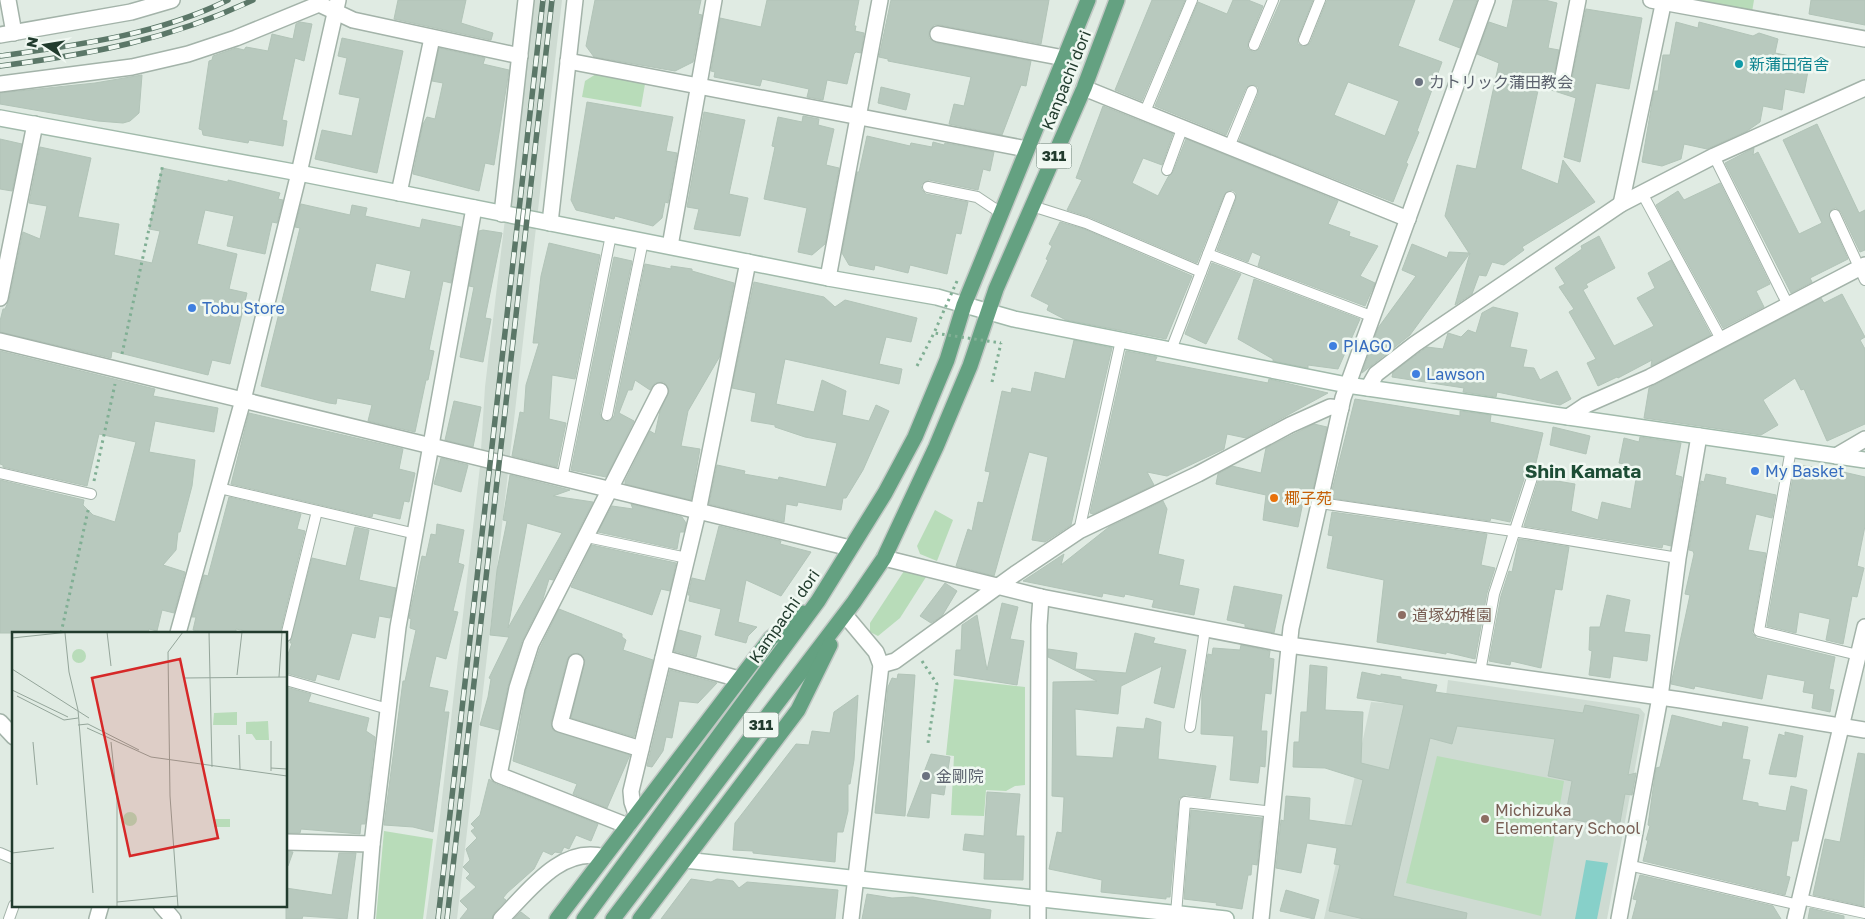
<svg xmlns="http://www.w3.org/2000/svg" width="1865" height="919" font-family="'Golos Text','Noto Sans JP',sans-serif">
<rect width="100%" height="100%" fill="#e0ebe3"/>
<g fill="#cedbd2">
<polygon points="531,0 562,0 457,919 426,919 440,816 480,466 485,387"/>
<polygon points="1448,680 1640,708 1645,714 1607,919 1324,919 1371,702 1409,705 1443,720"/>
</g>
<g fill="#b8dcb9">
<polygon points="1695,0 1754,0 1752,12"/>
<polygon points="596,74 645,84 641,107 582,97 585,81"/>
<polygon points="935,510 953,520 937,561 920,554 917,546"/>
<polygon points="904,571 926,577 900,618 878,636 870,632 870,623"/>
<polygon points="954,679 1025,687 1025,785 1015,786 1006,791 986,790 984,816 951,815 954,756 946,755"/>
<polygon points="1437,756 1564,781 1541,916 1406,883"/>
<polygon points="384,831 433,839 423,919 376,919"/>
</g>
<polygon fill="#87d0c9" points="1586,860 1608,863 1597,919 1575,919"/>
<g fill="#b8c9be" stroke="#b2c4b8" fill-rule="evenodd">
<polygon points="398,0 466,0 461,23 493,33 491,40 394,19"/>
<polygon points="595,0 701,0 698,14 702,15 693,62 675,71 594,57 586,46"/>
<polygon points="767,0 859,0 854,26 856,26 855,31 864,33 861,53 856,52 854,54 847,84 827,80 823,100 807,97 809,89 762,79 760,86 714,77 715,72 711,71 720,18 761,27"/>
<polygon points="891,0 1049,0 1041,44 940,25 934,25 929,32 929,38 936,43 1031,61 1026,86 1021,85 1002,135 949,124 954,104 964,106 971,77 888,61 888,59 879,57"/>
<polygon points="1152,0 1185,0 1142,101 1115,90"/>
<path d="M 1233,0 L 1248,0 L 1263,6 L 1248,43 L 1248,49 L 1254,52 L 1260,48 L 1281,0 L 1313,0 L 1298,38 L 1298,44 L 1304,47 L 1310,43 L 1327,0 L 1415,0 L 1398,46 L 1442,62 L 1417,131 L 1419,132 L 1406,163 L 1408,164 L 1393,202 L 1239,141 L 1258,94 L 1258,87 L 1254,85 L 1246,88 L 1226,135 L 1155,106 L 1198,2 L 1227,14 ZM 1348,82 L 1399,101 L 1385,136 L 1334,115 Z"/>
<polygon points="1454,0 1477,0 1460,48 1439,40"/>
<polygon points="1513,0 1545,0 1557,3 1548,48 1559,50 1553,81 1556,89 1561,91 1569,88 1571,84 1586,9 1642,18 1629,89 1596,83 1580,162 1564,157 1576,98 1539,86 1521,169 1558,184 1563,160 1595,202 1522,247 1524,250 1504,265 1492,262 1486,276 1479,275 1472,294 1455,305 1470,253 1410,335 1362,373 1378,328 1416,276 1402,270 1412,244 1447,258 1449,252 1469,253 1445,216 1457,165 1476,169 1499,63 1477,54 1489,22 1507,28"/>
<polygon points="1811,0 1865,0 1865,25 1809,14"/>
<polygon points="300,22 312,24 304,61 295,58 282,120 287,121 283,146 249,140 248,143 203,135 202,130 199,129 209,61 212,60 213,56 236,48 244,50 246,47 268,51 272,34 293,39 296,24"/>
<polygon points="1676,22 1698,28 1699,22 1753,36 1759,33 1778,39 1775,53 1810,60 1804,93 1785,89 1782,110 1763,106 1760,122 1747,131 1707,149 1684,144 1681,159 1662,166 1642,162 1654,91 1658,91 1663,55 1670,55"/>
<polygon points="342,38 403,51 377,173 315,159 322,130 352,136 360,98 339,94 347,58 338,56"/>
<polygon points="439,48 485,58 483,64 509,70 494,165 485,163 479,191 413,174 423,124 427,117 435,119 443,83 432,81"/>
<polygon points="142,75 139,113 130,121 123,123 98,121 0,104 0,93 95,83"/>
<polygon points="881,87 910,94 906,110 878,103"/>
<polygon points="587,102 673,117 666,151 677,153 668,203 665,202 662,218 653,226 615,216 614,219 576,210 571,200"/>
<polygon points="1103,106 1173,134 1162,165 1143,158 1132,183 1158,196 1168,177 1173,172 1186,139 1338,201 1328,224 1350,232 1349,236 1378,246 1360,276 1375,283 1365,306 1258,266 1261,256 1252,252 1248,262 1217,250 1236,199 1236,193 1232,190 1224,195 1197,263 1089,217 1067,210 1082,180 1076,178"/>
<polygon points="704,112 745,120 729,194 748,198 740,236 694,229 699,209 687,207"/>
<polygon points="803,116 819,119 818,125 834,129 826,165 839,168 825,244 812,255 798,252 807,208 764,199 775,147 772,146 778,117 802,122"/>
<polygon points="1817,124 1859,213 1865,210 1865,250 1860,252 1841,212 1836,208 1832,209 1829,217 1848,259 1810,278 1812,282 1791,293 1725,163 1754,148 1753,155 1758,152 1799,234 1822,223 1783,140"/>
<polygon points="867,136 910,146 911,143 932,147 933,142 944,145 945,143 994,152 990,171 983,169 978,190 929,180 921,185 922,190 926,194 968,202 961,234 956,233 947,274 910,265 908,273 875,265 874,270 849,265 842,253 857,172 859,172"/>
<polygon points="0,139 22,144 12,191 0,189"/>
<polygon points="40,147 91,158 78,217 119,224 114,255 152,263 160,231 149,229 162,168 228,182 228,180 280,193 278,199 283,200 277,223 272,222 265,254 227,246 234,216 205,210 197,244 237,254 229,289 247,293 230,364 212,360 208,375 112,351 111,358 0,332 0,321 3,309 5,309 9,300 23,232 40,239 47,206 29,203"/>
<polygon points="1720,183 1770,284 1756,291 1764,307 1723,328 1656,205 1678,191 1684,200"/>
<path d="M 301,204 L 350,215 L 352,205 L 367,208 L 365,216 L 420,228 L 422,219 L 461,227 L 451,283 L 443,281 L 429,350 L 434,351 L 428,380 L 426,380 L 415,432 L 368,421 L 372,405 L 337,398 L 336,404 L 329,403 L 261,386 L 300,228 L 295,227 ZM 376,263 L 411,271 L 405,299 L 370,291 Z"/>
<polygon points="1060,222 1084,229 1192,276 1166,339 1066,320 1047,310 1049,305 1031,296 1048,260 1046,259 1052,246 1049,244"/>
<polygon points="483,230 502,233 485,318 491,319 483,362 460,357 474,287 469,286 479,231"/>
<polygon points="1599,236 1615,268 1586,284 1588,287 1583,290 1614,346 1654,326 1637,298 1655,288 1648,273 1671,260 1711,335 1651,366 1652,360 1618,378 1617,377 1598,386 1587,363 1596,359 1569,312 1574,309 1559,287 1565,284 1555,268 1582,249 1581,246"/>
<polygon points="549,243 600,255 575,379 552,375 549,419 566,423 557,467 512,456 520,412 524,413 526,385 539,343 533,343 541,276"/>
<polygon points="614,257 632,261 600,414 605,422 610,421 614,416 645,264 671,269 671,266 692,269 692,271 734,283 720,356 688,411 681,446 700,449 691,500 625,484 625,481 650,431 655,434 660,411 669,391 664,382 655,383 650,390 635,380 632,390 628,390 619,413 634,421 606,477 571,470"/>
<polygon points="1212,263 1241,274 1206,344 1185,334"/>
<polygon points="1254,279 1360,319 1338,369 1308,365 1308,368 1273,361 1273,359 1238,339"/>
<polygon points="754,282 824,297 835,307 845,300 917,318 911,342 886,337 879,364 902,369 899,384 785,359 776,404 814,412 822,380 846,391 842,415 869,421 876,405 889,411 863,470 846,498 843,498 841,510 798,502 797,506 786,504 784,522 709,504 717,465 745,471 744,474 778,480 779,477 826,487 837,443 805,437 775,427 775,425 751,421 756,393 732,388"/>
<polygon points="1842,294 1865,337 1860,340 1865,349 1865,424 1827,441 1804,389 1801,390 1795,378 1763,400 1778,425 1761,435 1644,418 1649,388 1821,298 1824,303"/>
<polygon points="1493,307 1518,313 1510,347 1527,350 1523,367 1534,368 1540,380 1557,371 1571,399 1560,405 1497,392 1496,397 1463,392 1464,388 1392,377 1393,372 1427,347 1443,349 1448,333 1461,337 1468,330 1476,333 1482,313"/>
<polygon points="1074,340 1112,348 1071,525 1045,542 1032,540 1048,457 1029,452 994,576 956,566 968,529 972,531 978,502 983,503 990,472 985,471 1002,391 1011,393 1012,388 1031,392 1035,372 1065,379"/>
<polygon points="0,351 155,389 153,396 218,408 214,432 155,421 149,452 195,460 192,486 180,532 178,532 176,550 163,565 185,572 174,613 162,610 157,631 149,629 148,633 0,633 0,480 84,500 83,505 93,515 115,522 136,442 99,434 87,486 3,467 3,465 0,464"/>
<polygon points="1126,351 1157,357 1155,361 1268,383 1269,379 1328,393 1246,438 1227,434 1224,449 1167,476 1147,472 1154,485 1093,514 1090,513"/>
<polygon points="1355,399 1460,416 1460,411 1491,415 1490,422 1543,433 1534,471 1525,476 1510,522 1491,518 1490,521 1330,498"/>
<polygon points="454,401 481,407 473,447 445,440"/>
<polygon points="249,413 403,449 399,469 415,473 409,502 404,501 400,519 373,513 372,517 231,484"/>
<polygon points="1314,424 1327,427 1312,494 1305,492 1298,527 1263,520 1266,495 1216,484 1218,474 1232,466 1261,473 1266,448"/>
<polygon points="1553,427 1590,436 1586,454 1550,445"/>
<polygon points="1640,437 1681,443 1675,475 1682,477 1671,546 1663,544 1662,548 1524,526 1539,478 1575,484 1571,511 1598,520 1602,502 1631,509 1638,467 1619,463 1624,438 1639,442"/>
<polygon points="441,458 468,465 461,492 434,484"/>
<polygon points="1795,465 1826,468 1865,477 1865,526 1857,566 1864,568 1857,597 1852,596 1843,644 1826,640 1830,619 1799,612 1796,633 1767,626"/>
<polygon points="1706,474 1726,478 1725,484 1776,495 1772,518 1756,514 1748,550 1766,553 1752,633 1757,638 1835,657 1829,689 1834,690 1830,712 1812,708 1814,694 1803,692 1805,681 1767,674 1762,699 1695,686 1694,689 1671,684 1690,595 1685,594 1694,554 1693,551 1689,550 1701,481 1704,482"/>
<path d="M 510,475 L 570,490 L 553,496 L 593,502 L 553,580 L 549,579 L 542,602 L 522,641 L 508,686 L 499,730 L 480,725 L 488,697 L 491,679 L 489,678 L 509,637 L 490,635 L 497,570 L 507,521 L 503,520 ZM 527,523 L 562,533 L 508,628 Z"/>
<polygon points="229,497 301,514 297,529 305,531 280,633 255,633 236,629 236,633 206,633 193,630 196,617 192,617 204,575 208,576"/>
<polygon points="1163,501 1167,509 1158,554 1184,560 1179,585 1199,589 1194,615 1152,607 1154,600 1125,594 1124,597 1103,593 1102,597 1023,581 1064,554 1061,565 1109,527"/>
<polygon points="631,504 682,517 686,523 684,532 680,532 677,549 598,532 612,506 633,509"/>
<polygon points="1332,512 1487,534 1481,565 1495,568 1487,593 1475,659 1446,652 1446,654 1377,642 1384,580 1327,568 1333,536 1328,535"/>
<polygon points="437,524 464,530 458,563 464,565 453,611 458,612 446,659 436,656 429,687 448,691 444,712 449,712 433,832 413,827 384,825 403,681 405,681 416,630 410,628 411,619 409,618 422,556 426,557 431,534 436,535"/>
<polygon points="719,526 781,541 780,544 811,552 781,596 746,580 738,622 757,627 748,636 746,643 715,635 721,609 689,601 690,595 688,595 692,578 705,581"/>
<polygon points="355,527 369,530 359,580 396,588 390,618 379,616 375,638 352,633 339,680 317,674 315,681 286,673 286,660 292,643 290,643 312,558 346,566"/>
<polygon points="1519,539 1569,547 1562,590 1555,589 1541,668 1511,661 1510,665 1489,661 1501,596 1509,571 1512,572"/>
<polygon points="592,545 676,563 670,591 661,589 652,615 571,587"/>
<polygon points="945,583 957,591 942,616 931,623 920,616"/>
<polygon points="1234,586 1282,595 1274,633 1245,627 1245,624 1227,620"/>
<polygon points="1607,595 1630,600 1624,632 1650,635 1647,661 1613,656 1610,678 1589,675 1592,651 1589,650 1590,627 1600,627"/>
<polygon points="1002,603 1018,607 1010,639 1024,641 1017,685 954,675 956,650 961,650 962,625 977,615 987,670"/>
<polygon points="559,609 622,634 622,637 626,640 623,650 653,660 634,737 571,718 585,660 578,653 570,655 567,660 551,722 553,730 630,755 607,808 573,794 577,784 513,761 526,690 540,648"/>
<polygon points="679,630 701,636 696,657 674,651"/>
<polygon points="1135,633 1155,638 1153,643 1186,650 1174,708 1154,703 1162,666 1121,686 1118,714 1075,709 1076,756 1113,758 1117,727 1144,729 1146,718 1161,722 1158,759 1216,766 1210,798 1186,795 1179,798 1170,897 1166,897 1166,899 1101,892 1102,880 1049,869 1057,832 1062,833 1064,797 1052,796 1053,682 1097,681 1048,657 1048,649 1077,653 1075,669 1126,673"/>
<polygon points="1241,645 1270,651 1269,658 1274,659 1271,694 1265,693 1261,731 1267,731 1265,767 1260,766 1258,783 1230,780 1234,736 1201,734 1202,692 1208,654 1212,655 1213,648 1240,650"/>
<polygon points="1310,665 1327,667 1325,710 1363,712 1361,763 1389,770 1404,705 1357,698 1362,672 1381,676 1381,674 1401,677 1401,679 1437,685 1435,692 1583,713 1585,705 1639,715 1628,775 1636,773 1632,795 1625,794 1619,828 1565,818 1572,781 1548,776 1555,739 1457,726 1452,744 1430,738 1393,896 1467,913 1466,919 1364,919 1329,911 1340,865 1334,864 1337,848 1307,843 1301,873 1276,868 1281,820 1284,821 1286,796 1310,798 1309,820 1352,826 1363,780 1325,768 1293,767 1294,742 1299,742 1301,712 1307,712"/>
<polygon points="670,670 717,683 698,703 679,701 672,738 666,737 663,751 652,767 647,766"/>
<polygon points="898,674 915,675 905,816 875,813 888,687 892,678 897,679"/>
<polygon points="286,687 311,694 308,702 369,718 366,731 375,737 365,824 361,824 360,834 301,829 300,833 286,833"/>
<polygon points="858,695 854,760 850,784 848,784 848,811 843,832 837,832 835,862 753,853 753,851 733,850 735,823 796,744 809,745 812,731 830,733 834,712"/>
<polygon points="1672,715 1722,727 1723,722 1748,727 1742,759 1750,760 1742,800 1758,803 1758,806 1786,811 1791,786 1807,790 1798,841 1792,841 1786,876 1790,877 1785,895 1643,861 1648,840 1646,840 1650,826 1648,825 1656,768 1660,767"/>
<polygon points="1785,732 1803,736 1796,777 1769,774 1779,734 1785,736"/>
<polygon points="1858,753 1865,754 1864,906 1813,895 1825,839 1840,842"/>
<polygon points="931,754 950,757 944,795 931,793 929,818 907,816"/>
<polygon points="489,779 496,784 598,824 591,841 576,835 569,849 564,847 561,853 555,852 552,855 543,851 534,869 507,893 503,898 506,900 494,913 492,919 460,919 468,909 460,901 476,887 466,878 470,874 463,867 470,860 466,849 477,838 471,831 475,828 471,824 480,815"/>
<polygon points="987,792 1020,794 1016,836 1024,836 1023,880 984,879 985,853 963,850 965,834 984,836"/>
<polygon points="1191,810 1262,818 1257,865 1252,864 1251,875 1248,875 1242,909 1216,905 1217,903 1184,899"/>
<polygon points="286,851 293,852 288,866 286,865"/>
<polygon points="339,853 356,853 347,919 303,916 302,919 286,919 286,888 332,895"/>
<polygon points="1640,875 1773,906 1781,919 1632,919 1637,900 1633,899"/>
<polygon points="691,879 711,882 717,879 733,881 739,888 747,882 838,890 835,919 661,919"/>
<polygon points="1286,890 1319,900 1314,919 1280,911"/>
<polygon points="867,894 892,898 913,897 991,910 990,919 862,919"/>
<polygon points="1810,908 1844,916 1844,919 1808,919"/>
<polygon points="521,912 530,919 514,919"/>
</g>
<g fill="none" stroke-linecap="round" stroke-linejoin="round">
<g stroke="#a3b3a9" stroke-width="12">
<g id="lane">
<polyline points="1304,40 1320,0"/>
<polyline points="1254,45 1273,0"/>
<polyline points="1144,114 1192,0"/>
<polyline points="1229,147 1252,91"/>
<polyline points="1714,156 1788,305"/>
<polyline points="1167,170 1182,129"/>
<polyline points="928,187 977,197 1001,213"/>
<polyline points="1643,195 1721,339"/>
<polyline points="1032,206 1086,223 1201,272"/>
<polyline points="1835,215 1865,280"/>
<polyline points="1208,254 1371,316"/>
<polyline points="1171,350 1230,197"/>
<polyline points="607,415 643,241"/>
<polyline points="1791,449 1759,631 1858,655"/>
<polyline points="0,473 91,494"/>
<polyline points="562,479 611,235"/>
<polyline points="219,488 416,534"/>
<polyline points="1320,503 1513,531 1678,558"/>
<polyline points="1079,531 1121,340"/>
<polyline points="587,537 687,558"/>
<polyline points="286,636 317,511"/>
<polyline points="1480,672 1494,594 1532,478"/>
<polyline points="286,680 388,709"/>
<polyline points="1190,727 1205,629"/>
<polyline points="0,853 14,859"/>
<polyline points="1628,865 1799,905"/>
<polyline points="1800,899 1865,913"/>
<polyline points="1176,914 1185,802 1274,812"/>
<polyline points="9,919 14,905"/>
</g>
</g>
<g stroke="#a3b3a9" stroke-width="18">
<g id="street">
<polyline points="8,0 14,33"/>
<polyline points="1651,0 1865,39"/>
<polyline points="938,34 1064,58"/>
<polyline points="0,35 131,12 172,0"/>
<polyline points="568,61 1027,149"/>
<polyline points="1562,82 1578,0"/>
<polyline points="0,84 132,67 188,54 236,38 319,4 353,20 520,56"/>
<polyline points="1084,88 1408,219"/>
<polyline points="399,193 432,38"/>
<polyline points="1621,204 1664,0"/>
<polyline points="502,214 526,0"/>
<polyline points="550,223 575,0"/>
<polyline points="670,246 714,0"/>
<polyline points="828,278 880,0"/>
<polyline points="0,298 35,124"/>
<polyline points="0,341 850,548"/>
<polyline points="1368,388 1376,374 1415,344 1621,204 1714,156 1865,88"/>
<polyline points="1568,417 1586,405 1650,377 1865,265"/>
<polyline points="1836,456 1865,439"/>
<polyline points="884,558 1041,597 1289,645 1681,700 1865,730"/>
<polyline points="845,615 876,652 881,665 851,919"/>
<polyline points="178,633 243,400 299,173 338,0"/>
<polyline points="663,658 739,679"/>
<polyline points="576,662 560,724 641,749"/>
<polyline points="881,665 895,661 1015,574 1079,531 1198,474 1290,425 1330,407 1341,408"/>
<polyline points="0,722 14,737"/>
<polyline points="636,814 632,802 631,791 698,512 748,262"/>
<polyline points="628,826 499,775 517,688 531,644 660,391"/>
<polyline points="286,842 372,844"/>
<polyline points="161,905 173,919"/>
<polyline points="97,919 101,905"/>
<polyline points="366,919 372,844 398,627 474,208"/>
<path d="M 501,919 C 528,892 561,845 604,857"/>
<polyline points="1038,919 1039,625 1041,597"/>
<polyline points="1261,919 1291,628 1343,398 1487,0"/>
<polyline points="1619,919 1660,697 1678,558 1699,436"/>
<polyline points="1795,919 1865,627"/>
</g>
</g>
<g stroke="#a1baab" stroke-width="18">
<g id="secondary">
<polyline points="0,118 299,173 828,278 937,297 1014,319 1347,385 1865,460"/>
<polyline points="685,860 1226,919"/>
</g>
</g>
<g stroke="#c1c8c4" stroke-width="18">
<g id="primary">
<polyline points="557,919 771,638 803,613"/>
<polyline points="584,919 818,601 885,493 915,437 947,360 964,305 1088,0"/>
<polyline points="613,919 854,602 884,558 936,447 970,366 996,289 1084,88 1117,0"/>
<polyline points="640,919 798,710 830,645"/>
</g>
</g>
<g stroke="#80af94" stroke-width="3" stroke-dasharray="2.5 4" stroke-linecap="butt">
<polyline points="122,354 163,164"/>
<polyline points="917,366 934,333"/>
<polyline points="992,382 1001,343"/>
<polyline points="94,481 115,384"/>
<polyline points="61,633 89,506"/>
<polyline points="922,661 937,684 928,743"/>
</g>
<use href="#lane" stroke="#fff" stroke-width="10"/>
<use href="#street" stroke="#fff" stroke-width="15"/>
<use href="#secondary" stroke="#fff" stroke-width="15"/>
<use href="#primary" stroke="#64a181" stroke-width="15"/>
<g stroke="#5b7768" stroke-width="5.5">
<g id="rail">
<path d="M 0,56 C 77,45 158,35 228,0"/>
<path d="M 0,66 C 91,54 169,40 253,0"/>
<polyline points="438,919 543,0"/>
<polyline points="447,919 552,0"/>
</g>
</g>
<use href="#rail" stroke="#f0f8f2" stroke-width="4" stroke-dasharray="11" stroke-linecap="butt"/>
<polyline stroke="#80af94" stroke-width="3" stroke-dasharray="2.5 4" stroke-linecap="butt" points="957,281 934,333 1001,343"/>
</g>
<circle fill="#0f9aa8" stroke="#f0f8f2" stroke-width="2" cx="1739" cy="64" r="5"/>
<g fill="#6b7280" stroke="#f0f8f2" stroke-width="2">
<circle cx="1419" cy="82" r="5"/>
<circle cx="926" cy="776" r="5"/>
</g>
<g fill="#3f7fe0" stroke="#f0f8f2" stroke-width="2">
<circle cx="192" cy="308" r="5"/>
<circle cx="1333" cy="346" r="5"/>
<circle cx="1416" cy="374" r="5"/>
<circle cx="1755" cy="471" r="5"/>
</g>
<circle fill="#e8710a" stroke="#f0f8f2" stroke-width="2" cx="1274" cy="498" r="5"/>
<g fill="#8d6e63" stroke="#f0f8f2" stroke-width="2">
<circle cx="1402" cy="615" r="5"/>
<circle cx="1485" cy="819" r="5"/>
</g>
<g text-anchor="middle" stroke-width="5" stroke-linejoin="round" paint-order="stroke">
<g fill="#f0f8f2" stroke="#5f7468" stroke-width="1">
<rect x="1036.5" y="143.5" width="35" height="25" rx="4"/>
<rect x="743.5" y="712.5" width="35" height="25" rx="4"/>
</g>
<g font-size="15" font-weight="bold" fill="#213b2d">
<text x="1054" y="161">311</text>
<text x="761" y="730">311</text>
</g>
<g font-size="16" fill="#0d838f" stroke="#f0f8f2" text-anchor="start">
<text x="1749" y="70">新蒲田宿舎</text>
</g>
<g font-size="16" fill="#213b2d" stroke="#f0f8f2">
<text transform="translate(1066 80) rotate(-68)" y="6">Kanpachi dori</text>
<text transform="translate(784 616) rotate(-55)" y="6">Kampachi dori</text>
</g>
<g font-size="16" fill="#5b616d" stroke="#f0f8f2" text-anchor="start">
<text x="1429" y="88">カトリック蒲田教会</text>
<text x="936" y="782">金剛院</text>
</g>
<g font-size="16" fill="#366cbe" stroke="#f0f8f2" text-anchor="start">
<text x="202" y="314">Tobu Store</text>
<text x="1343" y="352">PIAGO</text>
<text x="1426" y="380">Lawson</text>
<text x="1765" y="477">My Basket</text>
</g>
<g font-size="16" fill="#c56008" stroke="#f0f8f2" text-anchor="start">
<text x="1284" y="504">椰子苑</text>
</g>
<g font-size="16" fill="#785e54" stroke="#f0f8f2" text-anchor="start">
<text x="1412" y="621">道塚幼稚園</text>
<text x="1495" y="816">Michizuka<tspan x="1495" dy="18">Elementary School</tspan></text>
</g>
<g font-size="19" font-weight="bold" fill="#1d4d35" stroke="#f0f8f2">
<text x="1583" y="478">Shin Kamata</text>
</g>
</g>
<g transform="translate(12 632)">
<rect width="275" height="275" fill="#e0ebe3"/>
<path d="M60 24a7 7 0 1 1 14 0a7 7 0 1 1-14 0ZM 225,80 L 225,93 L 201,93 L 202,81 ZM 256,89 L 257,108 L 244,108 L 240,102 L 234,102 L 234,90 ZM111 187a7 7 0 1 1 14 0a7 7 0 1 1-14 0ZM 202,187 L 218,187 L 218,195 L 202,195 Z" fill="#b8dcb9"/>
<path fill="none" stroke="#94a59a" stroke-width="1" d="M 95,0 L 99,34M 197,0 L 200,135M 53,1 L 57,40 L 66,78 L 81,261M 0,6 L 57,0M 0,37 L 77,86M 225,43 L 230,0M 267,45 L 270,0M 172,46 L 275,45M 0,58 L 56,85M 5,64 L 52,88 L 66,86M 66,93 L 76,92 L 127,118M 75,96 L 139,125 L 275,144M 227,103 L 228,137M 259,109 L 259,139M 21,110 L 25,153M 99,110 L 105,168 L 105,275M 259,136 L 275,137M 0,221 L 42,216M 105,270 L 165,264M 166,275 L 158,164 L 156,20 L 171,0"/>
<path fill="#d62828" fill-opacity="0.15" stroke="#d62828" stroke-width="2.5" d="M 168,27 L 206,206 L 118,224 L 80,46 Z"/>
<rect width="275" height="275" fill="none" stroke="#213b2d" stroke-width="2.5"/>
</g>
<g transform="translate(45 45) rotate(282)" stroke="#f0f8f2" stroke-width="4" paint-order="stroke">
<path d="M0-4L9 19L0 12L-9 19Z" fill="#213b2d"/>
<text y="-8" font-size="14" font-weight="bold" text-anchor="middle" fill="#213b2d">N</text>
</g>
</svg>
